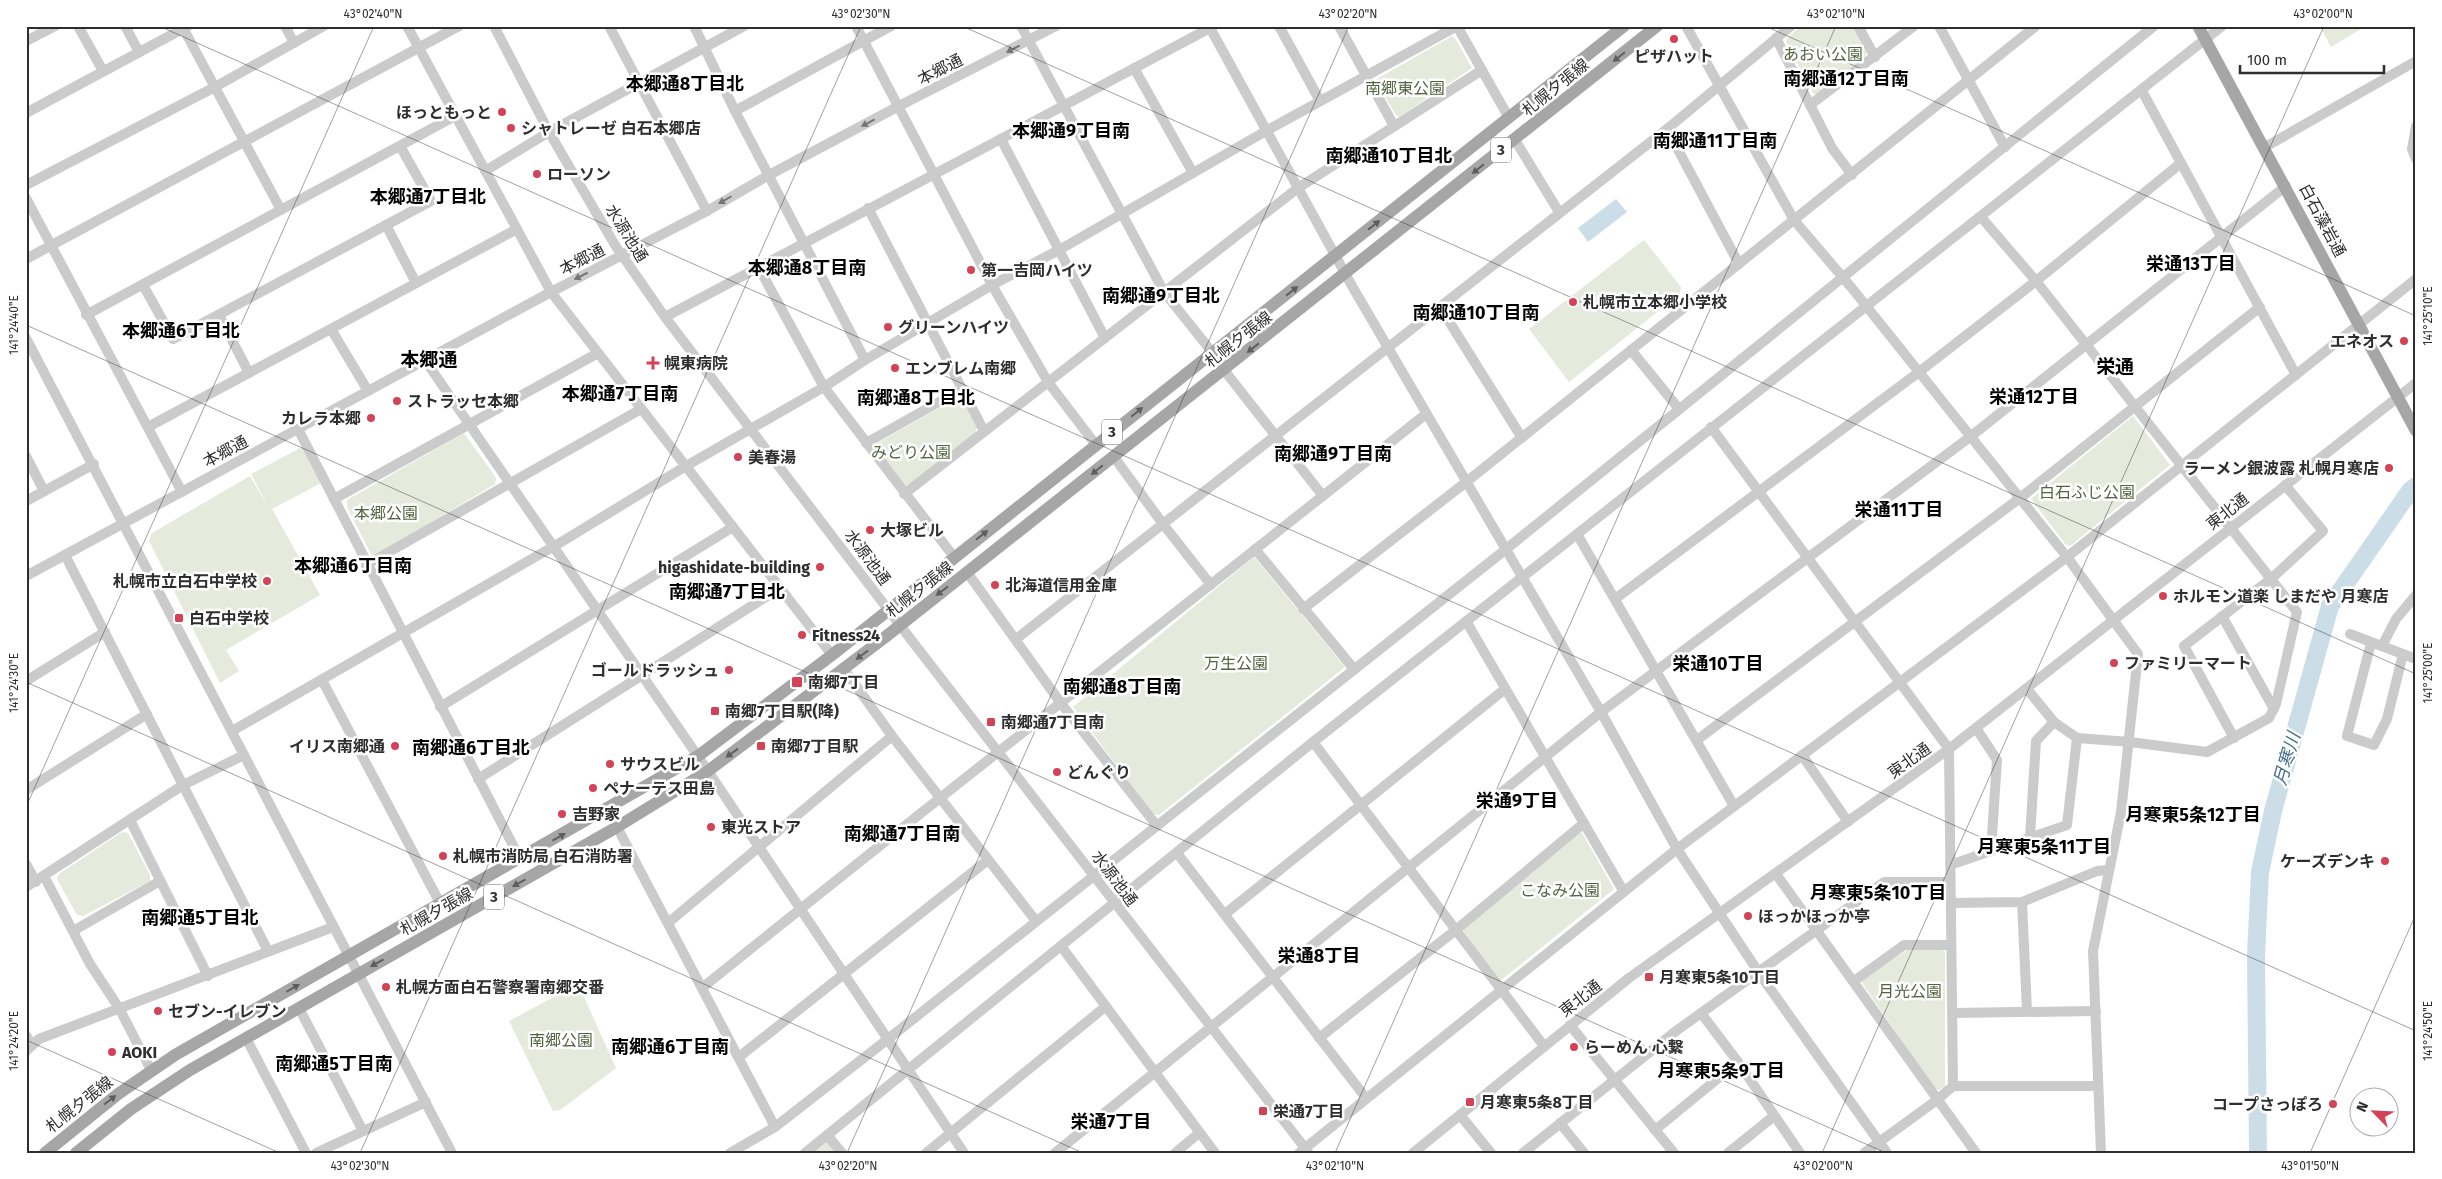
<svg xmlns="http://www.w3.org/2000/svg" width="2442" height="1179" font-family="'Fira Sans','Noto Sans JP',sans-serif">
<rect width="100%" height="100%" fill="#fff"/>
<g fill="#e5eadd">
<polygon points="1801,26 1854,26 1867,50 1866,55 1817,95 1813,93 1786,42 1788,37"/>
<polygon points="2320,26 2366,26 2331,47"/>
<polygon points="1452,36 1455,38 1472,68 1399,117 1396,115 1375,80"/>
<polygon points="1644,240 1681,287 1680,294 1569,382 1529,329"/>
<polygon points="957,398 961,399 977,428 975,433 907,485 900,485 872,446"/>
<polygon points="2133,416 2170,465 2070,546 2066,545 2032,500 2033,497"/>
<polygon points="464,433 496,478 495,484 375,556 371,554 347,507 347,500"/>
<polygon points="302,447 321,483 272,509 320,595 226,650 239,671 220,683 149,541 152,533 250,476 269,509 251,474"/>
<polygon points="1254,557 1345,667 1159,815 1153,814 1073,707"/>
<polygon points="1581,831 1614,889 1500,981 1464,932 1464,929"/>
<polygon points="122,832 128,833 150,875 150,881 83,916 77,915 57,879 59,874"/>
<polygon points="1942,949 1945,952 1945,1086 1939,1090 1934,1088 1862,983 1863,979 1907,950"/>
<polygon points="578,984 616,1068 560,1110 553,1111 509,1021"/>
<polygon points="827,1142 835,1153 813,1153"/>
</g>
<polygon fill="#cbdee8" points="1616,199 1627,212 1588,242 1578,228"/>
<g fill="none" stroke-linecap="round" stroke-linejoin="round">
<polyline stroke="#cbdee8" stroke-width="18" points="2258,1153 2256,955 2260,872 2273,811 2330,606 2410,491 2416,486"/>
<g stroke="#cbcbcb" stroke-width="10">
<polyline points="78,26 103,71"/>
<polyline points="125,26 139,52"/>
<polyline points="182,26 281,210"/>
<polyline points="285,26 294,43"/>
<polyline points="407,26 551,292 832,655"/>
<polyline points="494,26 549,132 615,245 665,317 909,637 1308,1152"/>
<polyline points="609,26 707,211"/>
<polyline points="694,26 735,111 865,360"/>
<polyline points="856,26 992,285 1048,382 1096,445"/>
<polyline points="1021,26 1164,292 1212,352"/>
<polyline points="1209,26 1352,286 1601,712 1677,849 1759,973 1887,1153"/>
<polyline points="1279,26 1320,101"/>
<polyline points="1339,26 1394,126"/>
<polyline points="1686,26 1794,220 1851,287 2067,557 2138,654 2121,812 2093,951 2101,1153"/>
<polyline points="1858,26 1875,57"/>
<polyline points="1939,26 2005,147"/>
<polyline points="1776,38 1832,148 1852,175"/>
<polyline points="26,41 55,26"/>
<polyline points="1134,68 1193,173"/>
<polyline points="2142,91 2296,375"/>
<polyline points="1810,105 1914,26"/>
<polyline points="735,111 891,26"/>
<polyline points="26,113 188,26"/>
<polyline points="2416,126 2412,149 2416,159"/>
<polyline points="1667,129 1739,264"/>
<polyline points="1001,139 1105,338"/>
<polyline points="1515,140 1559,212"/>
<polyline points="2265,147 2416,61"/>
<polyline points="485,171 549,132 744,26"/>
<polyline points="26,185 215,87 324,26"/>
<polyline points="26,198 182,492"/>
<polyline points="868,208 984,431"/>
<polyline points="1981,217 2036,281 2297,612 2276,704 2269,718 2207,752 2130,742 2077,738"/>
<polyline points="386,225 416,283"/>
<polyline points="26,259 459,26"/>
<polyline points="759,268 824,387 954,557"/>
<polyline points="143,285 173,339 431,201 400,146"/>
<polyline points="1440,307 1522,438"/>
<polyline points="86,315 455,116"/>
<polyline points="219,315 249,373"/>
<polyline points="665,317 1210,28"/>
<polyline points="331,329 368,391"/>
<polyline points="26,338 452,1153"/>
<polyline points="1631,350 1679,409"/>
<polyline points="425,360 708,771 964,1153"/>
<polyline points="1224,370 1323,496"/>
<polyline points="148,427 517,229"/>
<polyline points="1711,427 1949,749 1953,1086 1937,1100 1864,1153"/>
<polyline points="298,429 520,859"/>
<polyline points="866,443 962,389"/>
<polyline points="26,456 44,491"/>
<polyline points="1114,457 1163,524 1211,585"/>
<polyline points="904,494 1298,188 1482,70"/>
<polyline points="334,499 598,353"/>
<polyline points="26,501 94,464"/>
<polyline points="1577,534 1734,806"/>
<polyline points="1255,549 1354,669"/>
<polyline points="65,555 268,951"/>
<polyline points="366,565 641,409"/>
<polyline points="967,572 1060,702 1157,826"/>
<polyline points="26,576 551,292 707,211 769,175 897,107 1056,26"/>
<polyline points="1615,599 1919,372 2036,281 2181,163"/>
<polyline points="1303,609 1465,483 2036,26"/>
<polyline points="2222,616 2274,709"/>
<polyline points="1466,621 1624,892"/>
<polyline points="2350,634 2416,659"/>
<polyline points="1016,639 1667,129 1791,26"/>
<polyline points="2371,643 2347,736 2374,745 2387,719 2403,654"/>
<polyline points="2382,646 2396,619 2416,595"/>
<polyline points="844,669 892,736 1036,921"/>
<polyline points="322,680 441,905"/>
<polyline points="26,681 105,632"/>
<polyline points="440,707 733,527"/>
<polyline points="1976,728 1997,760 1991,851"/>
<polyline points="232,731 563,541 686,466 824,387 865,360 992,285 1059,250 1266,131 1457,26 1509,118"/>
<polyline points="2234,738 2184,646 2272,578 2323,531 2285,485"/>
<polyline points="1697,740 2020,498 2260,307"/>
<polyline points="1313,742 1544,1046"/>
<polyline points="1802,755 1848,822"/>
<polyline points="478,779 780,588"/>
<polyline points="26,790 147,714"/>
<polyline points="130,820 208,976"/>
<polyline points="617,827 775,1127"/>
<polyline points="2030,837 2036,741 2054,722"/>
<polyline points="1177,853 1366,1098"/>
<polyline points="26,864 36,882"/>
<polyline points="1950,865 2067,825 2077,738 2054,722 2027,689"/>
<polyline points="1776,874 1976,1153"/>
<polyline points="44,876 90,964 119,1008 151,1070"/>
<polyline points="26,887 183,785 244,755"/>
<polyline points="2022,902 2027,1011"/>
<polyline points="1951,903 2022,902 2097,871 2108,870"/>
<polyline points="1225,914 1505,689"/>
<polyline points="668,923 892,736"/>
<polyline points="73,931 160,881"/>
<polyline points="1061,946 1215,1153"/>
<polyline points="1854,981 1904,945 1951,945"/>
<path d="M 702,988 C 941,795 1185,606 1426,414"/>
<polyline points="299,1008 363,1131"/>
<polyline points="1701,1013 1738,1062 1800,1153"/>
<polyline points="1952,1013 2096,1011"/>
<polyline points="1570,1025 1674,1153"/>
<polyline points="26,1035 32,1045"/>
<polyline points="246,1038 306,1153"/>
<polyline points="1319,1038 1457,929 1584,823"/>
<polyline points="26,1051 39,1039 333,927"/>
<polyline points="739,1057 988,860"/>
<polyline points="1953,1086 2098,1086"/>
<polyline points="1460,1115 1491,1153"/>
<polyline points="1560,1123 1584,1153"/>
<polyline points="1655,1130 1738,1062"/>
<polyline points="827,1135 842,1153"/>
<polyline points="316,1153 426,1102"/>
<polyline points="730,1153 775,1127 888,1039 1505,550 2154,26"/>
<polyline points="805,1153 1313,742 2222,26"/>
<polyline points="926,1153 1105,1007"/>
<polyline points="1055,1153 1601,712 1970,437 2286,186"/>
<polyline points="1175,1153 1199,1133"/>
<polyline points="1299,1153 1677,849 2067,557 2416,279"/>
<polyline points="1413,1153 1629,978 1949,749 2416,383"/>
<polyline points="1523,1153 1676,1031 1884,882 1950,882"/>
<polyline points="1728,1153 1774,1116"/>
</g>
<g stroke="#a6a6a6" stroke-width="12">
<polyline points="2198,26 2416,431"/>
<polyline points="45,1153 118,1094 175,1055 698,756 832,655 1624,26"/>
<polyline points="76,1153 131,1109 190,1070 617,827 708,771 884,638 1657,26"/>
</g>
</g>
<defs><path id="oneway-solid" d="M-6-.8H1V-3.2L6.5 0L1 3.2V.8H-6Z" transform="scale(1.25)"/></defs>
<g fill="#757575">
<use href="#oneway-solid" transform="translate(1013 49) rotate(153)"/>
<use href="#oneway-solid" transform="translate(868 123) rotate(152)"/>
<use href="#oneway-solid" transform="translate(725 200) rotate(150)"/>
<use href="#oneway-solid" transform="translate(581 276) rotate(153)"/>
</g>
<g fill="#5e5e5e">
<use href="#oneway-solid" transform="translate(1619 57) rotate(141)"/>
<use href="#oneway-solid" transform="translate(1478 169) rotate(141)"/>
<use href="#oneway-solid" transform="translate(1374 225) rotate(-38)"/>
<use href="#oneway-solid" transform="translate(1292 291) rotate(-38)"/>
<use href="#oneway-solid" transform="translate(1253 348) rotate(142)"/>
<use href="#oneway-solid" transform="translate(1137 412) rotate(-39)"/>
<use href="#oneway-solid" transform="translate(1097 470) rotate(141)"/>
<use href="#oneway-solid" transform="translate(982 535) rotate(-38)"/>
<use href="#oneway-solid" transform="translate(942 591) rotate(143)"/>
<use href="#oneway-solid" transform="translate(862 655) rotate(143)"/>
<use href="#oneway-solid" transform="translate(732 753) rotate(144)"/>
<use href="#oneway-solid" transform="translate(559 837) rotate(-29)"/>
<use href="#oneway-solid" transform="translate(519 883) rotate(151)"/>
<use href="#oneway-solid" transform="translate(377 963) rotate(151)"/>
<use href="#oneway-solid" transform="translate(293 988) rotate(-30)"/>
<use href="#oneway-solid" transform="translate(110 1100) rotate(-37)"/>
</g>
<path fill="none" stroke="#2e2e2e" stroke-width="1" stroke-opacity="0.45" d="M 159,26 L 2416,1031M 962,26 L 2416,674M 1765,26 L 2416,316M 26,325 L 1886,1153M 26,682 L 1083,1153M 26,807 L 374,26M 26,1040 L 280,1153M 360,1153 L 861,26M 847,1153 L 1349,26M 1335,1153 L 1836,26M 1822,1153 L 2324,26M 2310,1153 L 2416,914"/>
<g fill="#d34255" stroke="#fff" stroke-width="2">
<circle cx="1674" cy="39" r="5"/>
<circle cx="502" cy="112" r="5"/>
<circle cx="511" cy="128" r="5"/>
<circle cx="537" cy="174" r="5"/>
<circle cx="971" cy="270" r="5"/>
<circle cx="1573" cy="302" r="5"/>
<circle cx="888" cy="327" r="5"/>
<circle cx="2404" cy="341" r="5"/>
<path d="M650.5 355.5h5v5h5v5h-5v5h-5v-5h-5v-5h5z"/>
<circle cx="895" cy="368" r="5"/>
<circle cx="397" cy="401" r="5"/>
<circle cx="371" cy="418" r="5"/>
<circle cx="738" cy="457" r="5"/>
<circle cx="2389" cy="468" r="5"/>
<circle cx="870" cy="530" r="5"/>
<circle cx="820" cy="567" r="5"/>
<circle cx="267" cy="581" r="5"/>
<circle cx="995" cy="585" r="5"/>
<circle cx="2163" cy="596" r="5"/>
<rect x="174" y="613" width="10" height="10" rx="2.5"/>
<circle cx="802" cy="635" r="5"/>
<circle cx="2114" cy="663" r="5"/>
<circle cx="729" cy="670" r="5"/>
<rect x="791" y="676" width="12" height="12" rx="2.5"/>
<rect x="710" y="706" width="10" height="10" rx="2.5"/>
<rect x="986" y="717" width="10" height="10" rx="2.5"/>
<circle cx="395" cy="746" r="5"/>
<rect x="756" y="741" width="10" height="10" rx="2.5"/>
<circle cx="610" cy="764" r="5"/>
<circle cx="1057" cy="772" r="5"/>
<circle cx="593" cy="788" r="5"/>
<circle cx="562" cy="814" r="5"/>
<circle cx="711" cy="827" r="5"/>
<circle cx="443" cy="856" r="5"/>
<circle cx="2385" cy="861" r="5"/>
<circle cx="1748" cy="916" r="5"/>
<rect x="1644" y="972" width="10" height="10" rx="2.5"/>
<circle cx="386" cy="987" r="5"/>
<circle cx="158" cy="1011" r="5"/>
<circle cx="1574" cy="1047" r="5"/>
<circle cx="112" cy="1052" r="5"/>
<rect x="1465" y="1097" width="10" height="10" rx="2.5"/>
<circle cx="2333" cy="1104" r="5"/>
<rect x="1258" y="1106" width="10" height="10" rx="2.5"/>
</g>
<g text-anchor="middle" stroke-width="5" stroke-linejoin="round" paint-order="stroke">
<g fill="#fff" stroke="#6d6d6d" stroke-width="1">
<rect x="1491" y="137.5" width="20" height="25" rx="4"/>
<rect x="1102" y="419.5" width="20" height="25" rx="4"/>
<rect x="484" y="884.5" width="20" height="25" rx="4"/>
</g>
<g font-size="15" font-weight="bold" fill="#2e2e2e">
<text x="1501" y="155">3</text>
<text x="1112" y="437">3</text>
<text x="494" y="902">3</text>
</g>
<g font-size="16" fill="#536540" stroke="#fff">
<text x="1823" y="60">あおい公園</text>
<text x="1405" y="94">南郷東公園</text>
<text x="911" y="458">みどり公園</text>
<text x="2087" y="498">白石ふじ公園</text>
<text x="386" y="519">本郷公園</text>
<text x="1236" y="669">万生公園</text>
<text x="1560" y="896">こなみ公園</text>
<text x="1910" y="997">月光公園</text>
<text x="561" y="1046">南郷公園</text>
</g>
<g font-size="16" font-weight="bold" fill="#2e2e2e" stroke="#fff" text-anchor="start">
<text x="1674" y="62" text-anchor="middle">ピザハット</text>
<text x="492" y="118" text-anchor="end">ほっともっと</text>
<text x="521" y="134">シャトレーゼ 白石本郷店</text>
<text x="547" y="180">ローソン</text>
<text x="981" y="276">第一吉岡ハイツ</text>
<text x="1583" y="308">札幌市立本郷小学校</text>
<text x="898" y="333">グリーンハイツ</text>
<text x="2394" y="347" text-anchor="end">エネオス</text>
<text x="664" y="369">幌東病院</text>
<text x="905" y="374">エンブレム南郷</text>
<text x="407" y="407">ストラッセ本郷</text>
<text x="361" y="424" text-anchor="end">カレラ本郷</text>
<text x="748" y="463">美春湯</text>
<text x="2379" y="474" text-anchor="end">ラーメン銀波露 札幌月寒店</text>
<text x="880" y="536">大塚ビル</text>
<text x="810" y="573" text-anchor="end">higashidate-building</text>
<text x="257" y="587" text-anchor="end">札幌市立白石中学校</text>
<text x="1005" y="591">北海道信用金庫</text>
<text x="2173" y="602">ホルモン道楽 しまだや 月寒店</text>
<text x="189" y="624">白石中学校</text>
<text x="812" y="641">Fitness24</text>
<text x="2124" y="669">ファミリーマート</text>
<text x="719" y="676" text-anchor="end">ゴールドラッシュ</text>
<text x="808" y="688">南郷7丁目</text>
<text x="725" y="717">南郷7丁目駅(降)</text>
<text x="1001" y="728">南郷通7丁目南</text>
<text x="385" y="752" text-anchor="end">イリス南郷通</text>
<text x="771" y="752">南郷7丁目駅</text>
<text x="620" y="770">サウスビル</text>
<text x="1067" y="778">どんぐり</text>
<text x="603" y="794">ペナーテス田島</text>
<text x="572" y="820">吉野家</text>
<text x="721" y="833">東光ストア</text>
<text x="453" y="862">札幌市消防局 白石消防署</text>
<text x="2375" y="867" text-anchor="end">ケーズデンキ</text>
<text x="1758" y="922">ほっかほっか亭</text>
<text x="1659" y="983">月寒東5条10丁目</text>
<text x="396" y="993">札幌方面白石警察署南郷交番</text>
<text x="168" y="1017">セブン-イレブン</text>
<text x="1584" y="1053">らーめん 心繋</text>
<text x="122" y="1058">AOKI</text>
<text x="1480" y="1108">月寒東5条8丁目</text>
<text x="2323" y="1110" text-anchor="end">コープさっぽろ</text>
<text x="1273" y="1117">栄通7丁目</text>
</g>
<g font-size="16" fill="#2e2e2e" stroke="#fff">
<text transform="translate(940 69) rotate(-27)" y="6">本郷通</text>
<text transform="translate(1555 87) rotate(-39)" y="6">札幌夕張線</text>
<text transform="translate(2323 220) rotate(62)" y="6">白石藻岩通</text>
<text transform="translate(627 233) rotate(58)" y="6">水源池通</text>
<text transform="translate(582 259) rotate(-27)" y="6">本郷通</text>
<text transform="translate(1238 339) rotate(-38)" y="6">札幌夕張線</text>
<text transform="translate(225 451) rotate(-28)" y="6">本郷通</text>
<text transform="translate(2227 511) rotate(-38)" y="6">東北通</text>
<text transform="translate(868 557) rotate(53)" y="6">水源池通</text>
<text transform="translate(919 589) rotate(-38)" y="6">札幌夕張線</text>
<text transform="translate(1909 760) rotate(-36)" y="6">東北通</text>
<text transform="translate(1115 878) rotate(53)" y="6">水源池通</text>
<text transform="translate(436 911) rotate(-29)" y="6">札幌夕張線</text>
<text transform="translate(1580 998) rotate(-38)" y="6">東北通</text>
<text transform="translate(79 1104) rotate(-38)" y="6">札幌夕張線</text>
</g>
<g font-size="18" font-weight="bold" fill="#000" stroke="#fff">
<text x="1846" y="85">南郷通12丁目南</text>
<text x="685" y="90">本郷通8丁目北</text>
<text x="1071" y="137">本郷通9丁目南</text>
<text x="1715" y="147">南郷通11丁目南</text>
<text x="1389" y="162">南郷通10丁目北</text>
<text x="428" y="203">本郷通7丁目北</text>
<text x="2191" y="270">栄通13丁目</text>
<text x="807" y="274">本郷通8丁目南</text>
<text x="1161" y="302">南郷通9丁目北</text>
<text x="1476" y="319">南郷通10丁目南</text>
<text x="181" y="337">本郷通6丁目北</text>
<text x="620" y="400">本郷通7丁目南</text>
<text x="2034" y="403">栄通12丁目</text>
<text x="916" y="404">南郷通8丁目北</text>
<text x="1333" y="460">南郷通9丁目南</text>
<text x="1899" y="516">栄通11丁目</text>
<text x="353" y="572">本郷通6丁目南</text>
<text x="727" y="598">南郷通7丁目北</text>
<text x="1718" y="670">栄通10丁目</text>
<text x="1122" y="693">南郷通8丁目南</text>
<text x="471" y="754">南郷通6丁目北</text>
<text x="1517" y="807">栄通9丁目</text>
<text x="2193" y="821">月寒東5条12丁目</text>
<text x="902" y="840">南郷通7丁目南</text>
<text x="2044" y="853">月寒東5条11丁目</text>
<text x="1878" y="899">月寒東5条10丁目</text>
<text x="200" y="924">南郷通5丁目北</text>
<text x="1319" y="962">栄通8丁目</text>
<text x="670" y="1053">南郷通6丁目南</text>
<text x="334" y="1070">南郷通5丁目南</text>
<text x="1721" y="1077">月寒東5条9丁目</text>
<text x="1111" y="1128">栄通7丁目</text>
</g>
<g font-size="18" font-style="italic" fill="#447187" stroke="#fff">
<text transform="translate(2287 759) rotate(-74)" y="6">月寒川</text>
</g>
<g font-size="19" font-weight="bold" fill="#000" stroke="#fff">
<text x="429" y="366">本郷通</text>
<text x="2115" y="373">栄通</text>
</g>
</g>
<rect width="2442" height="1179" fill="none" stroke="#ffffff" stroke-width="55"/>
<g transform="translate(2374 1112) rotate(294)"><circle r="24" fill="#ffffff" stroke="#ababab"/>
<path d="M0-4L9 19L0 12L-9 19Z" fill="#d34255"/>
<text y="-8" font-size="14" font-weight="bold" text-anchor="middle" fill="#2e2e2e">N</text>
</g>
<path d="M2240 65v8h144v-8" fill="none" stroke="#2e2e2e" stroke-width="2.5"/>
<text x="2247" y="65" font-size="15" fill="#2e2e2e" stroke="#ffffff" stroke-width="4" paint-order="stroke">100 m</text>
<rect x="28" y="28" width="2386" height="1124" fill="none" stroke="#2e2e2e" stroke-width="2"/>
<g font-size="12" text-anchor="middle" fill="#2e2e2e">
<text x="373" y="18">43°02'40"N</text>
<text x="861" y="18">43°02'30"N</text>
<text x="1348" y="18">43°02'20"N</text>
<text x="1836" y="18">43°02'10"N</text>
<text x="2323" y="18">43°02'00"N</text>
<text transform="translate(2428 316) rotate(-90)" y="4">141°25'10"E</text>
<text transform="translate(14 325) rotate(-90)" y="4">141°24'40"E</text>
<text transform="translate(2428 673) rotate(-90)" y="4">141°25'00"E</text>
<text transform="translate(14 683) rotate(-90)" y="4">141°24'30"E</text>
<text transform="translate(2428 1031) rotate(-90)" y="4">141°24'50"E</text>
<text transform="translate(14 1041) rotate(-90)" y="4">141°24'20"E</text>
<text x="360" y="1170">43°02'30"N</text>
<text x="848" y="1170">43°02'20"N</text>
<text x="1335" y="1170">43°02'10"N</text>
<text x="1823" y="1170">43°02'00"N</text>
<text x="2310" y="1170">43°01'50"N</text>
</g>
</svg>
